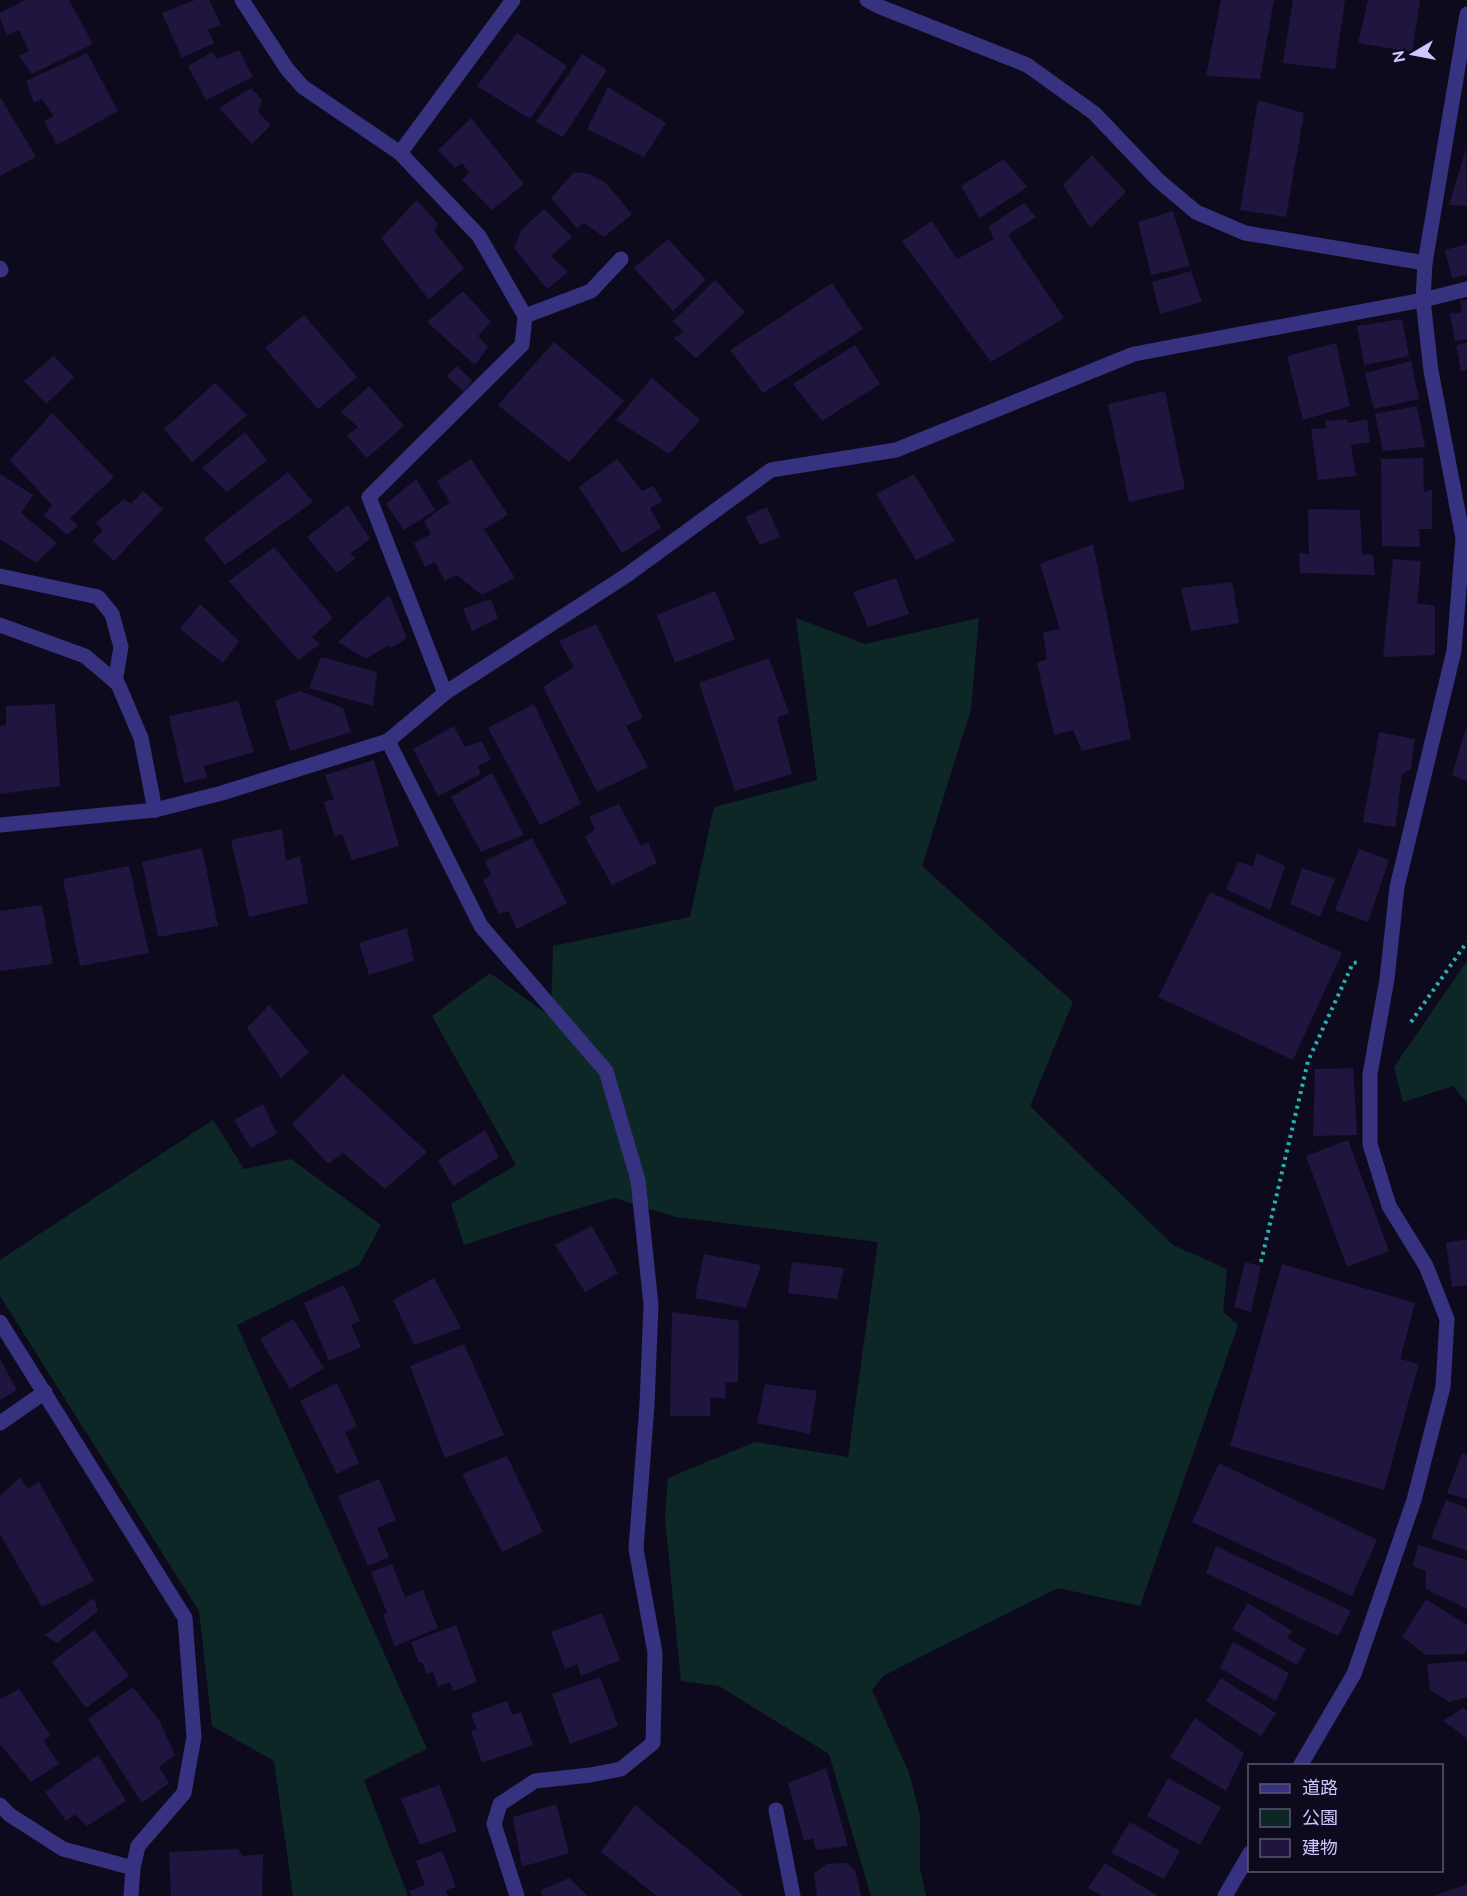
<svg xmlns="http://www.w3.org/2000/svg" width="1467" height="1896" font-family="Ubuntu,'Noto Sans JP',sans-serif">
<rect width="100%" height="100%" fill="#0e0a1d"/>
<g fill="#0d2727">
<polygon points="796,618 865,644 979,618 971,709 922,866 1073,1002 1030,1106 1173,1245 1227,1269 1223,1312 1238,1325 1140,1606 1058,1588 883,1676 872,1690 909,1773 920,1815 920,1868 926,1896 871,1896 829,1754 719,1686 681,1681 665,1518 668,1478 755,1442 848,1457 878,1242 676,1217 614,1198 529,1223 464,1245 451,1204 516,1165 432,1016 490,973 551,1017 553,946 690,917 714,807 817,780"/>
<polygon points="1467,961 1467,1103 1453,1086 1403,1102 1394,1067"/>
<polygon points="213,1120 244,1169 291,1159 381,1225 359,1265 237,1325 427,1749 364,1780 408,1896 293,1896 274,1761 212,1726 199,1611 0,1296 0,1260"/>
</g>
<g fill="#1f153f">
<polygon points="25,0 69,0 93,44 32,74 19,56 29,51 19,30 7,36 0,18 0,13"/>
<polygon points="195,0 209,0 221,25 208,30 214,43 182,58 162,13"/>
<polygon points="1221,0 1274,0 1260,79 1206,76"/>
<polygon points="1293,0 1345,0 1335,69 1283,63"/>
<polygon points="1368,0 1420,0 1412,52 1358,43"/>
<polygon points="517,33 567,66 530,119 477,86"/>
<polygon points="239,50 253,77 206,100 188,66 212,52 217,59"/>
<polygon points="87,53 118,111 57,145 44,121 54,116 42,99 34,103 26,81"/>
<polygon points="582,54 607,70 563,137 536,122"/>
<polygon points="608,87 666,123 644,157 587,129"/>
<polygon points="251,88 262,100 258,112 271,125 252,144 219,108"/>
<polygon points="0,97 36,157 0,176"/>
<polygon points="1258,100 1304,113 1286,217 1240,210"/>
<polygon points="471,118 524,184 492,210 462,180 469,173 462,163 455,168 438,150"/>
<polygon points="1466,149 1467,206 1449,205"/>
<polygon points="1092,155 1126,192 1090,228 1063,185"/>
<polygon points="1004,159 1027,187 980,218 961,186"/>
<polygon points="574,172 589,174 606,183 632,214 604,237 584,223 577,228 551,198"/>
<polygon points="417,200 438,224 434,231 464,268 429,300 381,238"/>
<polygon points="1024,203 1036,217 1008,235 1064,318 991,362 902,241 932,221 957,259 994,239 988,227"/>
<polygon points="544,209 572,237 551,256 568,272 547,289 514,248 522,229"/>
<polygon points="1173,211 1190,266 1151,275 1138,222"/>
<polygon points="668,239 706,280 673,311 634,268"/>
<polygon points="1467,244 1467,275 1452,278 1445,250"/>
<polygon points="1191,271 1202,302 1160,314 1152,282"/>
<polygon points="715,280 745,312 696,358 674,338 684,332 673,321"/>
<polygon points="832,283 863,329 763,393 730,350"/>
<polygon points="463,291 491,322 478,336 488,347 475,365 427,322"/>
<polygon points="1467,300 1467,339 1455,341 1450,314 1462,312 1460,301"/>
<polygon points="304,315 357,377 318,409 265,348"/>
<polygon points="1402,319 1409,356 1364,365 1357,326"/>
<polygon points="554,342 624,401 569,462 498,405"/>
<polygon points="1336,343 1350,406 1303,420 1287,356"/>
<polygon points="1467,343 1467,370 1461,371 1456,345"/>
<polygon points="855,345 880,384 822,421 793,384"/>
<polygon points="54,356 74,377 46,404 24,381"/>
<polygon points="1411,361 1419,399 1374,409 1365,373"/>
<polygon points="457,366 472,381 464,392 446,376"/>
<polygon points="652,378 700,420 669,454 616,420"/>
<polygon points="215,383 247,415 192,462 164,429"/>
<polygon points="369,386 404,426 367,458 347,436 358,427 341,412"/>
<polygon points="1165,391 1185,489 1129,502 1108,404"/>
<polygon points="1417,406 1425,447 1383,451 1375,414"/>
<polygon points="52,413 114,477 70,518 78,526 67,535 44,515 52,505 10,460"/>
<polygon points="1347,419 1348,423 1367,419 1370,442 1351,445 1356,476 1318,480 1311,429 1327,428 1325,421"/>
<polygon points="245,432 267,460 227,492 202,468"/>
<polygon points="1423,458 1424,492 1432,490 1432,529 1419,529 1420,547 1382,546 1381,459"/>
<polygon points="471,459 508,515 484,529 515,578 482,595 457,575 445,581 435,562 425,567 414,543 431,534 424,521 450,502 437,481"/>
<polygon points="617,459 642,491 653,486 663,501 650,508 661,528 622,553 579,487"/>
<polygon points="288,472 313,502 225,565 204,538"/>
<polygon points="0,474 33,495 21,513 57,543 36,563 0,539"/>
<polygon points="914,474 955,541 916,560 876,494"/>
<polygon points="416,479 435,510 404,530 386,504"/>
<polygon points="143,491 163,509 114,561 93,541 103,530 96,523 124,499 131,504"/>
<polygon points="348,505 370,539 350,554 356,558 337,573 307,537"/>
<polygon points="767,507 780,537 760,545 745,517"/>
<polygon points="1308,509 1360,510 1362,554 1373,555 1375,575 1300,573 1299,553 1309,554"/>
<polygon points="1093,544 1131,739 1082,751 1073,730 1054,735 1037,663 1047,659 1043,632 1060,629 1040,564"/>
<polygon points="274,547 333,618 312,637 320,644 298,660 229,581"/>
<polygon points="1393,559 1421,561 1417,603 1435,606 1435,655 1383,657"/>
<polygon points="896,578 909,614 868,627 853,592"/>
<polygon points="1232,582 1239,623 1191,631 1181,588"/>
<polygon points="715,591 735,639 675,663 657,615"/>
<polygon points="389,595 407,638 391,648 387,646 366,659 338,642"/>
<polygon points="491,599 498,618 472,631 463,609"/>
<polygon points="200,604 239,641 223,663 180,629"/>
<polygon points="596,624 643,718 626,726 648,767 597,792 543,687 574,667 559,641"/>
<polygon points="321,657 377,672 373,706 309,688"/>
<polygon points="769,658 789,713 777,718 792,774 735,791 699,683"/>
<polygon points="300,691 343,708 351,732 290,751 275,701"/>
<polygon points="238,701 254,752 204,766 207,778 184,783 169,716"/>
<polygon points="55,704 60,786 0,794 0,726 6,725 6,706"/>
<polygon points="534,704 581,804 540,825 488,728"/>
<polygon points="454,726 465,747 482,741 491,760 477,766 481,774 438,796 413,749"/>
<polygon points="1466,728 1467,728 1467,781 1452,775"/>
<polygon points="1379,732 1415,739 1411,769 1402,774 1395,827 1363,822"/>
<polygon points="374,760 399,846 352,860 342,834 335,837 324,802 334,799 325,775"/>
<polygon points="492,773 524,835 481,852 451,797"/>
<polygon points="619,804 641,846 648,842 657,863 612,885 585,837 595,829 589,817"/>
<polygon points="282,829 286,861 300,856 308,903 249,917 231,840"/>
<polygon points="532,838 567,903 517,929 508,911 499,914 483,880 491,875 485,861"/>
<polygon points="202,848 218,926 158,937 142,862"/>
<polygon points="1359,849 1389,860 1368,922 1335,910"/>
<polygon points="1257,853 1285,866 1270,910 1226,889 1238,862 1253,866"/>
<polygon points="129,866 149,953 80,966 63,879"/>
<polygon points="1302,868 1335,879 1320,917 1290,904"/>
<polygon points="1210,892 1342,953 1293,1060 1158,997"/>
<polygon points="42,905 53,964 0,971 0,911"/>
<polygon points="407,928 414,961 369,975 359,943"/>
<polygon points="269,1005 309,1052 281,1078 247,1028"/>
<polygon points="1353,1068 1357,1135 1313,1136 1315,1069"/>
<polygon points="343,1074 427,1152 385,1189 343,1153 328,1164 292,1124"/>
<polygon points="263,1104 277,1134 251,1148 234,1120"/>
<polygon points="485,1130 499,1157 453,1186 438,1160"/>
<polygon points="1348,1140 1389,1251 1347,1267 1306,1156"/>
<polygon points="592,1226 618,1273 585,1292 555,1245"/>
<polygon points="1467,1239 1467,1285 1452,1287 1446,1243"/>
<polygon points="704,1254 761,1265 746,1308 695,1298"/>
<polygon points="792,1262 844,1268 837,1299 788,1293"/>
<polygon points="1245,1262 1261,1266 1251,1312 1234,1307"/>
<polygon points="1282,1264 1415,1303 1400,1359 1419,1364 1384,1490 1230,1446"/>
<polygon points="434,1278 461,1328 414,1345 393,1300"/>
<polygon points="344,1285 360,1321 351,1325 361,1347 329,1361 304,1303"/>
<polygon points="672,1312 739,1321 738,1382 725,1382 726,1399 710,1397 710,1416 670,1416"/>
<polygon points="293,1319 324,1368 290,1389 260,1339"/>
<polygon points="464,1344 504,1435 445,1458 410,1366"/>
<polygon points="0,1359 17,1390 0,1400"/>
<polygon points="337,1383 357,1426 345,1432 359,1463 337,1474 300,1401"/>
<polygon points="765,1384 817,1391 810,1434 757,1423"/>
<polygon points="1462,1453 1467,1456 1467,1499 1447,1493"/>
<polygon points="507,1456 543,1532 502,1552 462,1474"/>
<polygon points="1219,1463 1377,1540 1352,1596 1192,1522"/>
<polygon points="20,1477 28,1489 39,1482 94,1581 42,1607 0,1534 0,1496"/>
<polygon points="379,1479 396,1520 377,1528 389,1557 368,1566 338,1496"/>
<polygon points="1446,1500 1467,1508 1467,1551 1431,1538"/>
<polygon points="1418,1545 1467,1560 1467,1609 1426,1589 1426,1571 1413,1566"/>
<polygon points="1216,1546 1351,1611 1338,1636 1206,1573"/>
<polygon points="392,1564 405,1597 423,1590 438,1628 395,1646 383,1615 387,1613 371,1572"/>
<polygon points="94,1598 98,1611 57,1643 45,1635"/>
<polygon points="1426,1599 1467,1625 1467,1649 1464,1654 1426,1655 1402,1637"/>
<polygon points="1248,1603 1292,1631 1287,1638 1306,1649 1297,1665 1232,1629"/>
<polygon points="602,1613 620,1660 581,1676 577,1664 565,1669 551,1632"/>
<polygon points="456,1625 477,1682 453,1691 450,1682 438,1687 433,1672 427,1674 422,1662 419,1663 411,1642"/>
<polygon points="94,1630 129,1676 86,1708 52,1662"/>
<polygon points="1233,1642 1289,1673 1276,1701 1220,1668"/>
<polygon points="1467,1661 1467,1697 1449,1702 1430,1690 1427,1664"/>
<polygon points="600,1677 618,1726 570,1744 552,1694"/>
<polygon points="1221,1678 1276,1713 1261,1736 1206,1701"/>
<polygon points="133,1687 159,1720 175,1755 159,1767 169,1783 142,1803 88,1719"/>
<polygon points="19,1689 51,1736 43,1740 59,1764 31,1782 0,1744 0,1699"/>
<polygon points="507,1701 512,1715 521,1712 533,1745 482,1763 471,1731 477,1729 471,1714"/>
<polygon points="1463,1708 1467,1710 1467,1738 1443,1721"/>
<polygon points="1195,1718 1244,1753 1226,1791 1170,1757"/>
<polygon points="98,1755 126,1801 87,1826 75,1814 66,1821 45,1792"/>
<polygon points="826,1768 848,1846 816,1850 813,1838 804,1841 788,1783"/>
<polygon points="1168,1778 1221,1807 1200,1845 1147,1816"/>
<polygon points="439,1785 457,1831 420,1845 401,1799"/>
<polygon points="556,1804 569,1853 522,1867 513,1817"/>
<polygon points="635,1805 744,1896 657,1896 601,1852"/>
<polygon points="1130,1822 1180,1851 1164,1879 1111,1853"/>
<polygon points="238,1849 242,1856 263,1854 262,1896 171,1896 169,1852"/>
<polygon points="442,1851 456,1887 446,1890 448,1896 411,1896 409,1891 425,1885 416,1861"/>
<polygon points="847,1863 855,1870 861,1896 817,1896 814,1873 827,1864"/>
<polygon points="1105,1863 1158,1896 1103,1896 1088,1888"/>
<polygon points="569,1878 588,1896 543,1896 540,1891"/>
<polygon points="1467,1884 1467,1896 1434,1896"/>
</g>
<g fill="none" stroke-linecap="round" stroke-linejoin="round">
<g stroke="#26b4ae" stroke-width="4" stroke-dasharray="3 4.5" stroke-linecap="butt">
<polyline points="1411,1022 1467,942"/>
<polyline points="1261,1262 1308,1061 1353,963 1359,962"/>
</g>
<g stroke="#37327f" stroke-width="15">
<polyline points="525,316 591,291 621,259"/>
<polyline points="776,1810 793,1896"/>
</g>
<g stroke="#37327f" stroke-width="15">
<polyline points="242,0 287,69 303,87 400,153 479,236 525,316 522,345 369,497 445,693"/>
<polyline points="867,0 878,6 1027,65 1094,113 1158,180 1196,212 1245,233 1425,263"/>
<polyline points="400,153 513,0"/>
<polyline points="0,268 1,270"/>
<polyline points="0,576 98,597 112,614 121,647 115,682"/>
<polyline points="388,741 481,926 606,1071 638,1180 651,1305 647,1405 636,1549 655,1653 653,1743 621,1769 590,1775 535,1781 500,1804 494,1824 517,1896"/>
<polyline points="0,825 155,810 222,793 388,741 445,693 627,575 771,470 896,450 1134,354 1423,300 1467,289"/>
<polyline points="0,1322 185,1618 194,1737 184,1793 138,1846 133,1868 131,1896"/>
<polyline points="0,1423 45,1392"/>
<polyline points="1300,1766 1354,1674 1414,1500 1443,1387 1447,1319 1426,1266 1389,1206 1370,1144 1370,1074 1387,979 1397,887 1454,651 1463,538 1431,371 1423,300 1425,263 1467,14"/>
<polyline points="0,1805 10,1815 63,1849 133,1868"/>
<polyline points="1225,1896 1250,1853"/>
</g>
<polyline stroke="#37327f" stroke-width="15" points="0,625 85,656 118,684 141,738 155,810"/>
</g>
<rect x="1248" y="1764" width="195" height="108" fill="#0e0a1d" stroke="#5b5677" stroke-width="1.5"/>
<rect x="1260" y="1784" width="30" height="9" fill="#37327f" stroke="#5b5677" stroke-width="1.5"/>
<text x="1302" y="1794" font-size="18" fill="#cec7ff">道路</text>
<rect x="1260" y="1809" width="30" height="18" fill="#0d2727" stroke="#5b5677" stroke-width="1.5"/>
<text x="1302" y="1824" font-size="18" fill="#cec7ff">公園</text>
<rect x="1260" y="1839" width="30" height="18" fill="#1f153f" stroke="#5b5677" stroke-width="1.5"/>
<text x="1302" y="1854" font-size="18" fill="#cec7ff">建物</text>
<g transform="translate(1413 54) rotate(260)" stroke="#0e0a1d" stroke-width="4.5" paint-order="stroke">
<path d="M0-4.5L10 22L0 15L-10 22Z" fill="#cec7ff"/>
<text y="-9" font-size="16" font-weight="bold" text-anchor="middle" fill="#cec7ff">N</text>
</g>
</svg>
